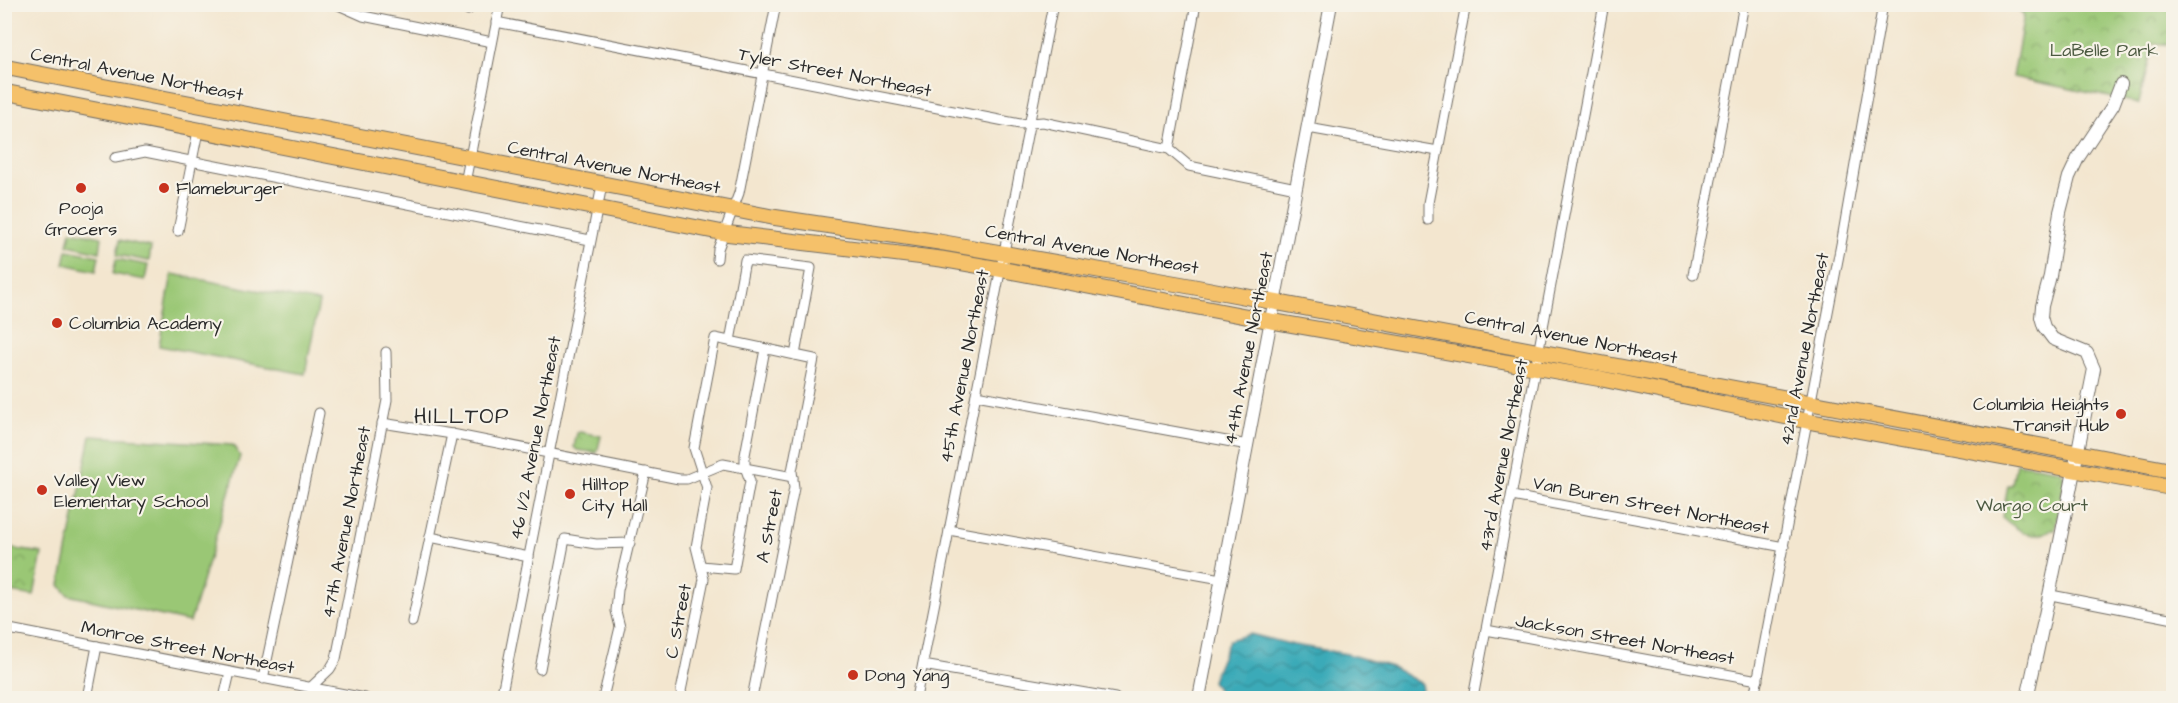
<svg xmlns="http://www.w3.org/2000/svg" width="2178" height="703" font-family="'Architects Daughter',sans-serif">
<defs>
<pattern id="park-crowns" width="20" height="18" patternUnits="userSpaceOnUse" patternTransform="scale(1.5)"><rect width="20" height="18" fill="#9ac775"/><path d="M2 6a3 3 0 1 1 6 0M12 15a3 3 0 1 1 6 0" fill="none" stroke="#7ea260"/></pattern>
<pattern id="water-waves" width="16" height="10" patternUnits="userSpaceOnUse" patternTransform="scale(1.5)"><rect width="16" height="10" fill="#3baab8"/><path d="M0 5q4-4 8 0t8 0" fill="none" stroke="#328b96"/></pattern>
</defs>
<rect width="100%" height="100%" fill="#f7f3e8"/>
<filter id="ink" filterUnits="userSpaceOnUse"><feTurbulence type="fractalNoise" baseFrequency=".0167" numOctaves="2"/><feDisplacementMap in="SourceGraphic" scale="12" xChannelSelector="R" yChannelSelector="G"/><feConvolveMatrix kernelMatrix="1 2 1 2 8 2 1 2 1" color-interpolation-filters="sRGB"/></filter>
<filter id="wash" filterUnits="userSpaceOnUse"><feTurbulence type="fractalNoise" baseFrequency=".008" numOctaves="4" result="noise"/><feDisplacementMap in="SourceGraphic" scale="24" xChannelSelector="R" yChannelSelector="G"/><feGaussianBlur stdDeviation="1.35" result="paint"/><feColorMatrix in="noise" values="0 0 0 0 0 0 0 0 0 0 0 0 0 0 0 0 0 1.4 0 .05"/><feComposite in="paint" operator="in"/></filter>
<g filter="url(#wash)">
<rect width="100%" height="100%" fill="#f3e6cf"/>
<g fill="url(#park-crowns)" stroke="#627950" stroke-width="1.5">
<polygon points="2014,5 2173,5 2173,45 2153,43 2139,103 2013,77 2024,15"/>
<polygon points="580,432 601,436 597,453 577,450 574,447 577,433"/>
<path d="M 2016,463 L 2059,470 L 2065,477 L 2055,530 C 2048,529 2047,533 2042,534 C 2028,539 2011,525 2002,517 L 2008,485 L 2012,485 Z"/>
<polygon points="8,548 42,553 34,596 5,591 5,573"/>
</g>
<g fill="#9ac775" stroke="#627950" stroke-width="1.5">
<polygon points="71,231 102,237 100,252 68,245"/>
<polygon points="120,240 151,247 149,261 117,255"/>
<polygon points="67,250 99,256 96,271 64,264"/>
<polygon points="116,259 148,265 145,280 113,274"/>
<polygon points="172,274 319,302 305,374 159,346"/>
<polygon points="91,436 233,445 240,456 190,622 68,595 60,585"/>
</g>
<polygon fill="url(#water-waves)" stroke="#336a72" stroke-width="1.5" points="1250,634 1294,645 1347,654 1392,667 1422,684 1421,698 1222,698 1212,681 1229,640"/>
</g>
<g filter="url(#ink)">
<g fill="none" stroke-linecap="round" stroke-linejoin="round">
<g stroke="#716c64" stroke-width="11">
<g id="minor">
<polyline points="336,4 363,16 492,42"/>
<polyline points="468,10 469,4"/>
<polyline points="496,22 1020,124 1043,122 1169,149 1189,166 1296,188"/>
<polyline points="1308,128 1438,151"/>
<polyline points="1169,149 1196,4"/>
<polyline points="115,158 145,152 590,240"/>
<polyline points="465,183 500,4"/>
<polyline points="1428,220 1428,203 1466,4"/>
<polyline points="178,231 198,131"/>
<polyline points="717,259 718,249 739,193 776,4"/>
<polyline points="1693,275 1744,4"/>
<polyline points="730,341 745,260 811,268 795,355"/>
<polyline points="976,395 1248,445"/>
<polyline points="382,423 452,434 679,479 687,479 723,464 793,477"/>
<polyline points="1512,496 1784,547"/>
<polyline points="949,530 1221,579"/>
<polyline points="430,537 529,557"/>
<polyline points="701,566 734,569 750,481 745,467 745,455 765,349"/>
<polyline points="2051,595 2174,619"/>
<polyline points="412,622 452,434"/>
<polyline points="4,628 365,698"/>
<polyline points="1486,630 1758,680"/>
<polyline points="923,665 1115,698"/>
<polyline points="540,669 565,539 596,544 630,543"/>
<polyline points="263,679 319,413"/>
<polyline points="310,688 330,669 336,659 387,400 386,352"/>
<polyline points="87,698 97,646"/>
<polyline points="224,698 230,672"/>
<polyline points="501,698 602,185"/>
<polyline points="603,698 620,627 616,611 618,590 646,472"/>
<polyline points="683,698 681,691 704,579 696,547 707,488 694,448 715,338 814,359 792,471 794,488 752,698"/>
<polyline points="916,698 1053,4"/>
<polyline points="1473,698 1604,4"/>
<polyline points="1754,698 1842,239 1883,4"/>
</g>
</g>
<g stroke="#716c64" stroke-width="14">
<g id="tertiary">
<polyline points="1199,698 1331,4"/>
<path d="M 2027,698 C 2052,589 2072,479 2094,369 L 2087,353 L 2053,339 L 2044,327 L 2041,317 L 2042,306 L 2050,276 L 2060,212 L 2069,177 L 2078,158 L 2113,105 L 2121,84"/>
</g>
</g>
<g stroke="#716c64" stroke-width="17">
<g id="primary">
<polyline points="4,67 772,217 939,242 1184,285 2174,471"/>
<polyline points="4,92 724,233 941,259 999,269 1271,321 1602,379 1807,421 2174,488"/>
</g>
</g>
<use href="#minor" stroke="#fff" stroke-width="9"/>
<use href="#tertiary" stroke="#fff" stroke-width="12"/>
<use href="#primary" stroke="#f5c16b" stroke-width="15"/>
</g>
</g>
<g fill="#c8321e" stroke="#f7f3e8" stroke-width="2">
<circle cx="81" cy="188" r="6"/>
<circle cx="164" cy="188" r="6"/>
<circle cx="57" cy="323" r="6"/>
<circle cx="2121" cy="414" r="6"/>
<circle cx="42" cy="490" r="6"/>
<circle cx="570" cy="494" r="6"/>
<circle cx="853" cy="675" r="6"/>
</g>
<g text-anchor="middle" stroke-width="4.5" stroke-linejoin="round" paint-order="stroke">
<g font-size="18" fill="#4c5a41" stroke="#f7f3e8">
<text x="2104" y="56">LaBelle Park</text>
<text x="2032" y="511">Wargo Court</text>
</g>
<g font-size="18" fill="#2b2b2b" stroke="#f7f3e8">
<text transform="translate(835 72) rotate(11)" y="6">Tyler Street Northeast</text>
<text transform="translate(137 74) rotate(11)" y="6">Central Avenue Northeast</text>
<text transform="translate(614 167) rotate(11)" y="6">Central Avenue Northeast</text>
<text transform="translate(1092 249) rotate(10)" y="6">Central Avenue Northeast</text>
<text transform="translate(1571 337) rotate(11)" y="6">Central Avenue Northeast</text>
<text transform="translate(1248 348) rotate(-79)" y="6">44th Avenue Northeast</text>
<text transform="translate(1804 349) rotate(-79)" y="6">42nd Avenue Northeast</text>
<text transform="translate(964 366) rotate(-79)" y="6">45th Avenue Northeast</text>
<text transform="translate(535 438) rotate(-79)" y="6">46 1/2 Avenue Northeast</text>
<text transform="translate(1503 455) rotate(-79)" y="6">43rd Avenue Northeast</text>
<text transform="translate(1651 505) rotate(11)" y="6">Van Buren Street Northeast</text>
<text transform="translate(346 522) rotate(-79)" y="6">47th Avenue Northeast</text>
<text transform="translate(769 526) rotate(-79)" y="6">A Street</text>
<text transform="translate(678 621) rotate(-79)" y="6">C Street</text>
<text transform="translate(1625 639) rotate(10)" y="6">Jackson Street Northeast</text>
<text transform="translate(188 647) rotate(11)" y="6">Monroe Street Northeast</text>
</g>
<g font-size="18" fill="#2b2b2b" stroke="#f7f3e8" text-anchor="start">
<text x="176" y="194">Flameburger</text>
<text x="81" y="214" text-anchor="middle">Pooja<tspan x="81" dy="21">Grocers</tspan></text>
<text x="69" y="329">Columbia Academy</text>
<text x="2109" y="410" text-anchor="end">Columbia Heights<tspan x="2109" dy="21">Transit Hub</tspan></text>
<text x="54" y="486">Valley View<tspan x="54" dy="21">Elementary School</tspan></text>
<text x="582" y="490">Hilltop<tspan x="582" dy="21">City Hall</tspan></text>
<text x="865" y="681">Dong Yang</text>
</g>
<g font-size="21" letter-spacing="1.5" fill="#2b2b2b" stroke="#f7f3e8">
<text x="462" y="423">HILLTOP</text>
</g>
</g>
<rect width="2178" height="703" fill="none" stroke="#f7f3e8" stroke-width="24"/>
</svg>
